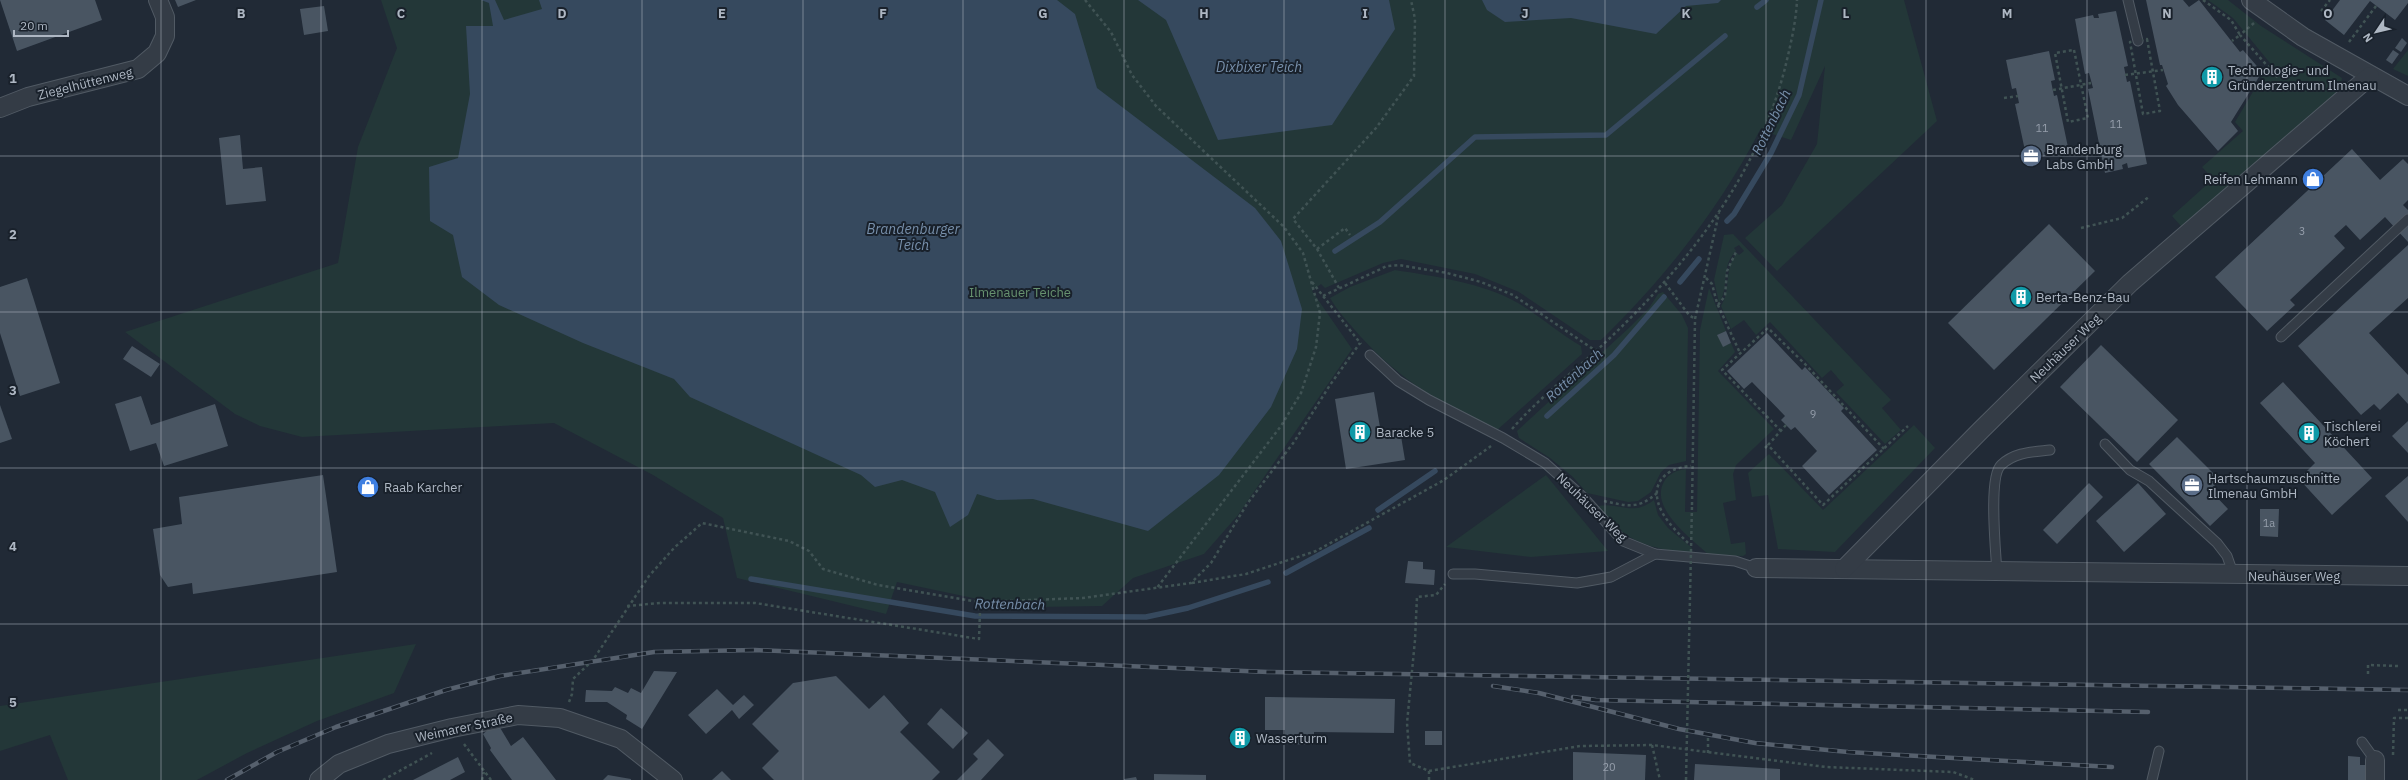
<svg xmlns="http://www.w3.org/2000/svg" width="2408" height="780" font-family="'IBM Plex Sans',sans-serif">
<rect width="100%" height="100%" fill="#212a36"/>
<g fill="#233738">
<path d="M 381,0 L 1904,0 L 1937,121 L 1777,271 L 1745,238 L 1782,205 L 1817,144 L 1825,66 L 1791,140 L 1760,130 C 1720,208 1664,279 1601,340 L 1590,340 L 1519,292 L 1475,274 L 1401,259 L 1383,263 L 1325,288 L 1321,284 L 1312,291 L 1352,349 L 1238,515 L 1204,554 L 1133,578 L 1102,606 L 1036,607 L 992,602 L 897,582 L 886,614 L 737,578 L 723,518 L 653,475 L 554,423 L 302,437 L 260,426 L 235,414 L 125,332 L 338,263 L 358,147 L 397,48 Z"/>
<polygon points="2208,0 2228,0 2261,26 2342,78 2340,91 2188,234 2172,216 2213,179 2202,167 2243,131 2235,122 2270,63 2233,18"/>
<polygon points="2408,50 2408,76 2393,69"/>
<path d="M 1733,234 L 1891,400 L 1882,408 L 1901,430 L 1885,444 L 1836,392 L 1844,385 L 1831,370 L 1822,378 L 1770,322 L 1756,335 L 1744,320 L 1731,329 L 1721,306 C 1732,289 1723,269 1737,253 L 1739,255 L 1744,251 L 1739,245 L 1734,248 L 1736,251 C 1720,267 1730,287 1719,303 L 1714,280 L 1724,235 Z"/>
<path d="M 1395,270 C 1433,276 1484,283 1518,303 C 1540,316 1559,333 1581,346 L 1582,354 L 1496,431 C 1441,403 1402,382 1360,336 C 1349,323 1338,312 1330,298 L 1350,287 Z"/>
<path d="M 1709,288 L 1726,331 L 1718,335 L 1723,346 L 1731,343 L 1735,352 L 1718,371 L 1774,429 L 1736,465 L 1733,474 L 1736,500 L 1723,503 L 1731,544 L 1745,542 L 1746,554 L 1743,556 L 1709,555 C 1692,539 1647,507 1665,480 C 1670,473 1677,470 1686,469 L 1685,512 L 1697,512 L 1700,330 Z"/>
<polygon points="1663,292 1682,315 1688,328 1686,461 1669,465 1661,472 1651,492 1638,501 1628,502 1587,493 1573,477 1550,458 1519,438 1517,431 1631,326 1649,308 1658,294"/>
<polygon points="1914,425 1935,448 1835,552 1778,549 1768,495 1752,497 1748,473 1769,454 1823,510"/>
<polygon points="1546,475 1608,551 1531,557 1446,547"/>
<path d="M 1654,500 L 1658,515 L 1668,528 L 1692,548 L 1692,554 C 1647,547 1626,544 1598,506 C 1620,502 1632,517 1654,500 Z"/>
<polygon points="416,644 394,693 317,721 247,753 197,780 68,780 50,735 0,751 0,706"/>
</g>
<g fill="#36495e">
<polygon points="481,0 495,0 504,20 542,9 539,0 1057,0 1075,14 1097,88 1255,208 1281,241 1302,309 1297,349 1271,407 1219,475 1148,531 1033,499 997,500 977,494 968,515 950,527 935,492 902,480 875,487 861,475 690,397 674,379 583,343 499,305 462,277 453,235 430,221 429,167 458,158 470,94 466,26 493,26 489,3"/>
<polygon points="1138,0 1389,0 1395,29 1332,125 1218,140 1166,20"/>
<polygon points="1482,0 1721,0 1718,3 1686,6 1656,34 1571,18 1505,22 1487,10"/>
</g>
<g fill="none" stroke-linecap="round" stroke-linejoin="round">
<g stroke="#36495e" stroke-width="5.5">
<polyline points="1757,7 1766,0"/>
<polyline points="1727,221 1734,214 1771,153 1799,95 1821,0"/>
<polyline points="1335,251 1380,222 1475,137 1606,135 1725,36"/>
<polyline points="1680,282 1699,259"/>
<polyline points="1547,416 1614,355 1664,297"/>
<polyline points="1378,510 1435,471"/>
<polyline points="1286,573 1369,528"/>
<polyline points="751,579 975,616 1146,617 1188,608 1268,582"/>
</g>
</g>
<g fill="#495562">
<polygon points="0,0 95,0 102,20 17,51"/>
<polygon points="175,0 196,0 178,7"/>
<polygon points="2146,0 2183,0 2189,7 2199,0 2240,52 2243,50 2262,72 2231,122 2238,131 2218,151 2178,105 2166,86 2168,84 2162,65 2160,65"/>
<polygon points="2340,0 2408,0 2408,3 2395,20 2370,1 2344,35 2325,20"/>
<polygon points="324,6 328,31 304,35 300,9"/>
<polygon points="2116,11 2128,66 2124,67 2127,82 2130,81 2147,164 2128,168 2127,163 2122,165 2123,169 2105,173 2088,89 2093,88 2089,73 2085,74 2075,19 2093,15 2094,18 2099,18 2098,14"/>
<polygon points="2402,38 2407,43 2401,52 2395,48"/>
<polygon points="2393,50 2399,54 2392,64 2386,60"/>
<polygon points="2049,51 2055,80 2051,81 2054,96 2057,95 2069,152 2050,156 2049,151 2044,152 2045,156 2027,160 2015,104 2019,103 2016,88 2012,89 2006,60"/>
<polygon points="240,135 243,169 262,167 266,201 226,205 219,138"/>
<polygon points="2352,149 2380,180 2403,159 2408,164 2408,200 2403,205 2408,210 2408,242 2385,217 2360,240 2346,225 2334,236 2345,248 2290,300 2295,305 2267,331 2215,277"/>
<polygon points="2049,224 2095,271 1994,370 1948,323"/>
<polygon points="2408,245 2408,298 2369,333 2408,375 2408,404 2398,393 2380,410 2374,404 2361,415 2298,346"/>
<polygon points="27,278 60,383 20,396 0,333 0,287"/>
<polygon points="1726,331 1731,343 1723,347 1717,335"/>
<polygon points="1767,333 1802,370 1805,367 1844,408 1841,411 1877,450 1829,495 1802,466 1817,451 1795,427 1791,430 1781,420 1785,416 1752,382 1744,389 1727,371"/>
<polygon points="2101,345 2178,420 2137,462 2060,387"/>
<polygon points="132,346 160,364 151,377 123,359"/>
<polygon points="2283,382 2372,478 2332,515 2299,479 2315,463 2260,403"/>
<polygon points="1374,392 1381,433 1400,430 1405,460 1346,469 1335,399"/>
<polygon points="141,396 151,425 215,404 228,446 164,466 156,443 130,451 115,404"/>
<polygon points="0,405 12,439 0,443"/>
<polygon points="2408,421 2408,453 2392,436"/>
<polygon points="2177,437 2220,480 2210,490 2228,509 2210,526 2149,464"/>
<polygon points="323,475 337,572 193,594 192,583 168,587 160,575 153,529 182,524 179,497"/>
<polygon points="2408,476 2408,522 2385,496"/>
<polygon points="2089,483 2103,497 2057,544 2043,530"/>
<polygon points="2138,483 2166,514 2124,552 2096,521"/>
<polygon points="2260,509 2279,509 2278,537 2260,536"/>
<polygon points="1408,561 1423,562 1423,569 1435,570 1434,585 1405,583"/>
<polygon points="654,671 677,672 642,729 626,719 627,715 607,702 585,702 586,690 612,691 615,687 628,693 631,688 641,693"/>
<polygon points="836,676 869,709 884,695 909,723 900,732 940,772 932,780 774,780 762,768 779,751 752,724 793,683"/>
<polygon points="717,689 733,705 744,695 754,705 739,719 732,710 706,734 688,715"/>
<polygon points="1265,697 1395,699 1394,733 1314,732 1314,745 1285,744 1285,730 1265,730"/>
<polygon points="941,708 968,733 953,749 927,724"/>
<polygon points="499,726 511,746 523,737 556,780 512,780 490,750 491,748 483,734 490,728"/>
<circle cx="1240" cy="739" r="9"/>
<rect x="1425" y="731" width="17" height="14"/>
<polygon points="988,739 1004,755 981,780 957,780 978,759 973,754"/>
<polygon points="1573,752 1646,755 1645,780 1573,780"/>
<polygon points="2348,756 2360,757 2360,765 2366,765 2366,780 2348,780"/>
<polygon points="458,757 465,772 450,780 413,780"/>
<polygon points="1695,764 1780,769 1780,780 1694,780"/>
<polygon points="722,771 731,780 712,780"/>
<polygon points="1154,774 1206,775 1206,780 1154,780"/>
<polygon points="608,775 631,779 631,780 603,780"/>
<polygon points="1136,777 1137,780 1124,780 1124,779"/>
</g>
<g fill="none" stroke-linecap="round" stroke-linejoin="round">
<g stroke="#515a64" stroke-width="11">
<g id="service">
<polyline points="2128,0 2138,41"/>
<polyline points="2281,337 2408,219"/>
<polyline points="1370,355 1398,381 1429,400 1503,438 1545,463 1582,496 1623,541 1655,554 1735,561 1756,568"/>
<polyline points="2105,444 2130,470 2149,481 2217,543 2227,556 2234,576"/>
<path d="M 1997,573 C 1996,553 1988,477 2001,465 C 2015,452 2032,452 2050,450"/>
<polyline points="1453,574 1475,574 1577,583 1611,577 1655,554"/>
<polyline points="2362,742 2375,760"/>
<polyline points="2152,780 2159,751"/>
</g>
</g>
<g stroke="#515a64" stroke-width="20">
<g id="minor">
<polyline points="2251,0 2303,37 2408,96"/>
<polyline points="0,108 28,97 138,69 157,53 165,36 165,17 158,0"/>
<polyline points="1756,568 2408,576"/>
<polyline points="1844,569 1980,431 2130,283 2370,76"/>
<polyline points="319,780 339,764 388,744 452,728 518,715 560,718 621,739 673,780"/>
<polyline points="2375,780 2375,760"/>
</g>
</g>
<g stroke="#405354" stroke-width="2.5" stroke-dasharray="3 3" stroke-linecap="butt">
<polyline points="1085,0 1111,32 1132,75 1156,106 1284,227 1303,253 1320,313 1316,347 1301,393 1281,426 1156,589"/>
<polyline points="2203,0 2231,20 2240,35 2232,41"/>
<polyline points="2321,11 2330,0"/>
<polyline points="2254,23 2240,35 2279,79"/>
<polygon points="2147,39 2160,111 2143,114 2130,42"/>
<polyline points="2349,42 2376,6"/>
<polygon points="2074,50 2088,118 2068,122 2055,53"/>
<polyline points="2125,75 2163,70"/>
<polyline points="2053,90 2091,83"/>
<polyline points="2004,98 2018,96"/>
<polyline points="2081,228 2122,218 2150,196"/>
<polyline points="1317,249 1345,228 1350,235"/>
<polyline points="1706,278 1712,284 1717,303 1740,353"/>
<polyline points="1312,282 1361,344"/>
<polyline points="1665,283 1689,315 1695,319"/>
<polyline points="1339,288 1317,249 1293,219 1376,128 1414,76 1415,19 1411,0"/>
<polyline points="1323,296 1387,266 1399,265 1447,273 1481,282 1513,295 1596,351"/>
<polyline points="1718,305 1725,296 1727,271 1736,252"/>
<polyline points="1786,425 1768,445 1823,505 1908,426"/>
<path d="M 1512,429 C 1537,400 1567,377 1596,351 C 1681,273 1756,181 1785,68 C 1790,47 1796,23 1797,0"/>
<polyline points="1781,431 1722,370 1768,328 1805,364 1884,449"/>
<polyline points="1765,448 1768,445"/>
<path d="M 1604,501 C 1627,506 1638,510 1657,493"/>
<polyline points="1692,505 1695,319 1719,213"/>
<path d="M 1688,543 C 1679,534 1668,523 1662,512 C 1648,485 1664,468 1691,466"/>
<polyline points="1192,583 1246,574 1316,551 1444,480 1491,446"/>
<polyline points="627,606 660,603 755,603 979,639 980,611 978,602"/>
<polyline points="2368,674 2368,665 2398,666"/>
<polyline points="569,702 572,694 573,679 593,660 649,576 674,548 702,523 789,541 809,551 823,569 878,585 978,602 1083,598 1191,583 1211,563 1247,504 1294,442 1330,385 1360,343"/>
<polyline points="2398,710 2408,710"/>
<polyline points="464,744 491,780"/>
<polyline points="1652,745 1660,780"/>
<polyline points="1708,753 1708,730"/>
<polyline points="2393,755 2394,718 2408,718"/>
<polyline points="1429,771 1580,746 1652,745 1826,767 1953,772 1975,780"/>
<polyline points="383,780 432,753"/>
<polyline points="482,780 484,772"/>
<polyline points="1429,780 1429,771 1410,763 1407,723 1415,640 1417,597 1436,595 1445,584"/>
</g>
<use href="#service" stroke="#343c46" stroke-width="9"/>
<use href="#minor" stroke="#343c46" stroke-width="18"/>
<g stroke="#56606d" stroke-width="4.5">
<g id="rail">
<polyline points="1493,686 1539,693 1679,729 1755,743 1848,752 2112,767"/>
<polyline points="1573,697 1596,700 2148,712"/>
<polyline points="227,780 277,752 336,727 446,690 500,676 654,652 755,650 1268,672 2408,690"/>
</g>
</g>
<use href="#rail" stroke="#19212b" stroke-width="3" stroke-dasharray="9" stroke-linecap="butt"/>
<polyline stroke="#405354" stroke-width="2.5" stroke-dasharray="3 3" stroke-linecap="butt" points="1686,780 1692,505"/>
</g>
<path fill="none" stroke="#aeb7c3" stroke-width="1" stroke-opacity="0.55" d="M 161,0 L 161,780M 321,0 L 321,780M 482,0 L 482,780M 642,0 L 642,780M 803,0 L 803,780M 963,0 L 963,780M 1124,0 L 1124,780M 1284,0 L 1284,780M 1445,0 L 1445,780M 1605,0 L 1605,780M 1766,0 L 1766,780M 1926,0 L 1926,780M 2087,0 L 2087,780M 2247,0 L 2247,780M 0,156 L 2408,156M 0,312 L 2408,312M 0,468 L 2408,468M 0,624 L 2408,624"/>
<defs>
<g id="building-disc" transform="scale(1.15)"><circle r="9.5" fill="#0f9aa8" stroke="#19212b"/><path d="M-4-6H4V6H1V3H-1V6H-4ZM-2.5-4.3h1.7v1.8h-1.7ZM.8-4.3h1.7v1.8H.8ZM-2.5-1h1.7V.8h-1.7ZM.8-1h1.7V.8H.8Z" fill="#fff"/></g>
<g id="office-disc" transform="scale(1.15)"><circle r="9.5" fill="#5c6f8a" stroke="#19212b"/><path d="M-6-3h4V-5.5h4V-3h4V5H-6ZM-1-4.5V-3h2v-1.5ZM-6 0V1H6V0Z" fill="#fff"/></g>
<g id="shop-disc" transform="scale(1.15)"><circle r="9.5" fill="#3f7fe0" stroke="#19212b"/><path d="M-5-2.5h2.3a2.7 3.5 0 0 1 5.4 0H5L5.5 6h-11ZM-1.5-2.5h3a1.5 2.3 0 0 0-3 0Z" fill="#fff"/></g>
</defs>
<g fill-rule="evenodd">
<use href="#building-disc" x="2212" y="77"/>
<use href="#office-disc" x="2031" y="156"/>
<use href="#shop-disc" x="2313" y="179"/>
<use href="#building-disc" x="2021" y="297"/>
<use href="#building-disc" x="1360" y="432"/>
<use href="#building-disc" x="2309" y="433"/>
<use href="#office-disc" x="2192" y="485"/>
<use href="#shop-disc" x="368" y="487"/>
<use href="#building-disc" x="1240" y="738"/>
</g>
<g text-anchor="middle" stroke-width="4" stroke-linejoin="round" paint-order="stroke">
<g font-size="11" fill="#959eab">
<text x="2116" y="128">11</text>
<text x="2042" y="132">11</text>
<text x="2302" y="235">3</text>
<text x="1813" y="418">9</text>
<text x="2269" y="527">1a</text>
<text x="1609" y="771">20</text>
</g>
<g font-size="13" fill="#aeb7c3" stroke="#19212b" text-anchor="start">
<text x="2228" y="75">Technologie- und<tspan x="2228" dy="15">Gründerzentrum Ilmenau</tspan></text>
<text x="2046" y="154">Brandenburg<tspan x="2046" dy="15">Labs GmbH</tspan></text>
<text x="2298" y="184" text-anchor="end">Reifen Lehmann</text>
<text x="2036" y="302">Berta-Benz-Bau</text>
<text x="2324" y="431">Tischlerei<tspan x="2324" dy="15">Köchert</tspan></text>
<text x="1376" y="437">Baracke 5</text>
<text x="2208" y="483">Hartschaumzuschnitte<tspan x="2208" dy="15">Ilmenau GmbH</tspan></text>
<text x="384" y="492">Raab Karcher</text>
<text x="1256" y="743">Wasserturm</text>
</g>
<g font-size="13" fill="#aeb7c3" stroke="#19212b">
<text transform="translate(85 83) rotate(-14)" y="5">Ziegelhüttenweg</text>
<text transform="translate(2065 348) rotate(-44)" y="5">Neuhäuser Weg</text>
<text transform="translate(1592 507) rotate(44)" y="5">Neuhäuser Weg</text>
<text x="2294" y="581">Neuhäuser Weg</text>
<text transform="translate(464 727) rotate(-12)" y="5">Weimarer Straße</text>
</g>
<g font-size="13" fill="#67926f" stroke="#19212b">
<text x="1020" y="297">Ilmenauer Teiche</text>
</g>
<g font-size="14" font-style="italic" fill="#778faa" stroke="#19212b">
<text x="1259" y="72">Dixbixer Teich</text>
<text transform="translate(1771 122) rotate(-64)" y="5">Rottenbach</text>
<text x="913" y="234">Brandenburger<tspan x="913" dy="16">Teich</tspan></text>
<text transform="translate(1574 375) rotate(-42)" y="5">Rottenbach</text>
<text transform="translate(1010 604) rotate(1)" y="5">Rottenbach</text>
</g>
</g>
<g font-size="13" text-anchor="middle" font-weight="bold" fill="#aeb7c3" stroke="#19212b" stroke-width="4" stroke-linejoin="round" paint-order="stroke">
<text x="241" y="18">B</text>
<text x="401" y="18">C</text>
<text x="562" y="18">D</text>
<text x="722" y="18">E</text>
<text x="883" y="18">F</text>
<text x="1043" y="18">G</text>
<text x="1204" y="18">H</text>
<text x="1365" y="18">I</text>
<text x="1525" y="18">J</text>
<text x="1686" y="18">K</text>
<text x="1846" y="18">L</text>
<text x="2007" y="18">M</text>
<text x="2167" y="18">N</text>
<text x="2328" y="18">O</text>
<text x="13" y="83">1</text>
<text x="13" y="239">2</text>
<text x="13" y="395">3</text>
<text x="13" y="551">4</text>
<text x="13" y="707">5</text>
</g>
<g transform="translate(2376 32) rotate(235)" stroke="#19212b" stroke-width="3" paint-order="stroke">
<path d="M0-3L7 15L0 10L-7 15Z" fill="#aeb7c3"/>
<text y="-6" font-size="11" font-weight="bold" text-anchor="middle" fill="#aeb7c3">N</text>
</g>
<path d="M14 30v6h54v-6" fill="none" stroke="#aeb7c3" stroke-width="2"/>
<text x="20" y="30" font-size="12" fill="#aeb7c3" stroke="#19212b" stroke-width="3" paint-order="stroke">20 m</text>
</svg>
